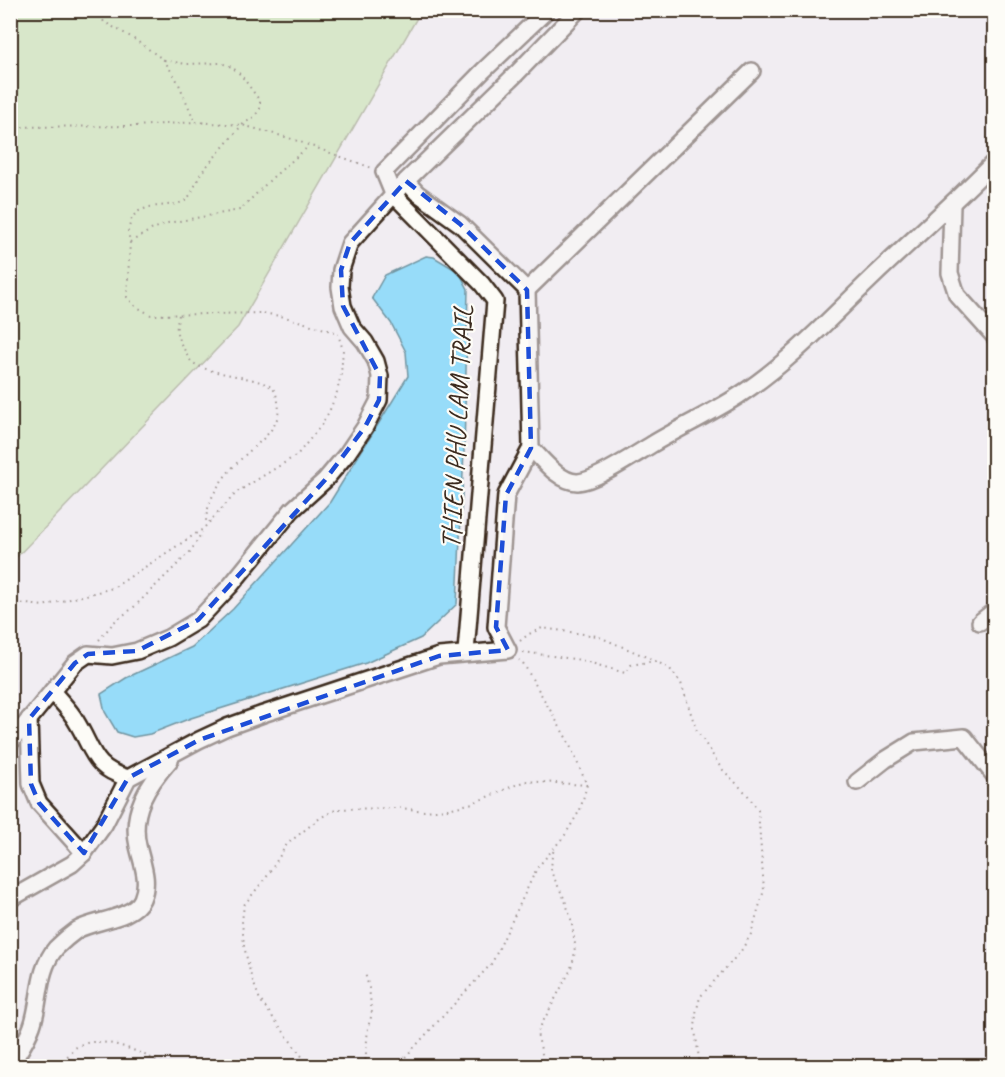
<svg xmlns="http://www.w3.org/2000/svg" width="1005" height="1077" font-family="Caveat,sans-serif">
<rect width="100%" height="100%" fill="#f1edf2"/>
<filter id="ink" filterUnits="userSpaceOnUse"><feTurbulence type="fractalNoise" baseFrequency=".0167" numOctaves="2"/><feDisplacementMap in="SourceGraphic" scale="12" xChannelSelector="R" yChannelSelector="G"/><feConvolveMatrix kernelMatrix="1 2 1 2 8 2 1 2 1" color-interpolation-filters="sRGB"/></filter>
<g filter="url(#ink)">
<polygon fill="#bbdf9a" stroke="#7b845c" stroke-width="1.5" points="11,10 421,11 238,327 11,563"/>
<polygon fill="#97dcf9" stroke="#7295a1" stroke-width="1.5" points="426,256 434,257 459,272 468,289 464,451 457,604 421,638 366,663 191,718 150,734 133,737 117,732 105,712 101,694 126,678 192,647 233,609 330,502 408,376 406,352 391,323 372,298 385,275"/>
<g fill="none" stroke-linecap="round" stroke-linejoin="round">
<g stroke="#3b2a1e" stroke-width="20">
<g id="minor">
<path d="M 406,181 L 417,193 L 460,224 L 527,290 L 531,448 C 542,459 560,483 578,482 C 596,481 634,455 651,445 C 679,428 710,414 738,396 C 789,363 832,316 875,275 C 915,237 956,201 994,162"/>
<polyline points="952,205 950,273 957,295 994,336"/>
<polyline points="527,290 752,71"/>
<polyline points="980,622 994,611"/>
<polyline points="466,652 495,301 482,284 393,194 384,172 483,71 547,10"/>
<path d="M 52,691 C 60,701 70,710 76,721 C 94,750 92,768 128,778"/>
<polyline points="29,719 31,784 39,803 84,853"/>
<polyline points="10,743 75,663 88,654 112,656 137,651 168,638 198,620 231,585 292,510 325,480 346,455 365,427 379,400 380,376 376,361 365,342 352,327 343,306 340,287 341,270 350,243 406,181 517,73 578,10"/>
<polyline points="857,782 885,760 914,742 964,737 994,775"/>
<polyline points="10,899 72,864 84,853 104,825 128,778 199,740 227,727 263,714 439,656 508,650 496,627 506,495 531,448"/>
<path d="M 10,1066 C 18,1053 27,1041 32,1026 C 41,1001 37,970 56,948 C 62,942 70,935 77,930 C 94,920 133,919 142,899 C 150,881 142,864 138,846 C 130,811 148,785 170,760"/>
</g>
</g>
<g stroke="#3b2a1e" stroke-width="2" stroke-dasharray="1.5 4.5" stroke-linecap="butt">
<polyline points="97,10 104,22 131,37 164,60 178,82 195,122"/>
<polyline points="164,60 186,64 221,63 232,67 241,75 260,101 260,109 254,117 242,125 201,173 191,194 185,201 177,204 149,207 139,211 132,217 128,231 130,242 127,297 135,306 151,315 263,313 285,317 338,333"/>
<polyline points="10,127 135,126 195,122 242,125 289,138 372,168"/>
<polyline points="130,242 153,229 168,223 240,210 272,178 309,146"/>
<path d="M 179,315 C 175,329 176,337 184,349 C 186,353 188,358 191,361 C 207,377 268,375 275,392 C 289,425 260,440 241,459 C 223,476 205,500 206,525"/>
<polyline points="10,602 43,606 113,588 203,529 237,492 297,455 320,427 329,412 337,392 341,374 343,350 338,334"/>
<polyline points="99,640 114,622 133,608 191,551 202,532"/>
<polyline points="520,641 529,634 542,628 597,636 656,661 670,669 681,683 696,729 721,768 747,794 758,810 764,890 751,934 741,951 700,997 696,1013 695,1030 700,1066"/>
<polyline points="523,652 581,660 625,673 631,665 655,661"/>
<path d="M 60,1066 C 64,1060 70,1053 75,1048 C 98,1031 145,1054 166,1066"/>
<polyline points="309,1066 260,1000 251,976 244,946 242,921 244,905 268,875 287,844 320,818 337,809 401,808 424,811 448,809 473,803 525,781 587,785"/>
<polyline points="365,1066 368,1027 372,1014 369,988 365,973"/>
<polyline points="397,1066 492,963 537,868 565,835 580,810 587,785 568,741 523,663 519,660"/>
<polyline points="545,1066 537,1033 570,971 574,958 575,944 571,919 565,900 551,872 552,855 555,847"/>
</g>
<use href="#minor" stroke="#fdfcf7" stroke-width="15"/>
</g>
</g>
<path d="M0 0H1005V1077H0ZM 406,181 L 460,224 L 527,290 L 531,448 L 506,495 L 496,627 L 508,650 L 439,656 L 199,740 L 128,778 L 84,853 L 39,803 L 31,784 L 29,719 L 75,663 L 88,654 L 137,651 L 198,620 L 325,480 L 365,427 L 379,400 L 380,376 L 343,306 L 341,270 L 350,243 Z" fill="#f1edf2" fill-opacity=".55" fill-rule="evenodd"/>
<path fill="none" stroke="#1d4ed8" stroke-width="4.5" stroke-dasharray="12 8" stroke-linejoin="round" d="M 406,181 L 460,224 L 527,290 L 531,448 L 506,495 L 496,627 L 508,650 L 439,656 L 199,740 L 128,778 L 84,853 L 39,803 L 31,784 L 29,719 L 75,663 L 88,654 L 137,651 L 198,620 L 325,480 L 365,427 L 379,400 L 380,376 L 343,306 L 341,270 L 350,243 Z"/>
<g text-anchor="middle" stroke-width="4.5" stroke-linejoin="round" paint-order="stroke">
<g font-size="28" fill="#3b2a1e" stroke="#fdfcf7">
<text transform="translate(456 427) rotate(-87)" y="10">THIEN PHU LAM TRAIL</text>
</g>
</g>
<rect width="1005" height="1077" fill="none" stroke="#fdfcf7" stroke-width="36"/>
<rect x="18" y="18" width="969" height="1041" fill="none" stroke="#3b2a1e" stroke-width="2" filter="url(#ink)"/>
</svg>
